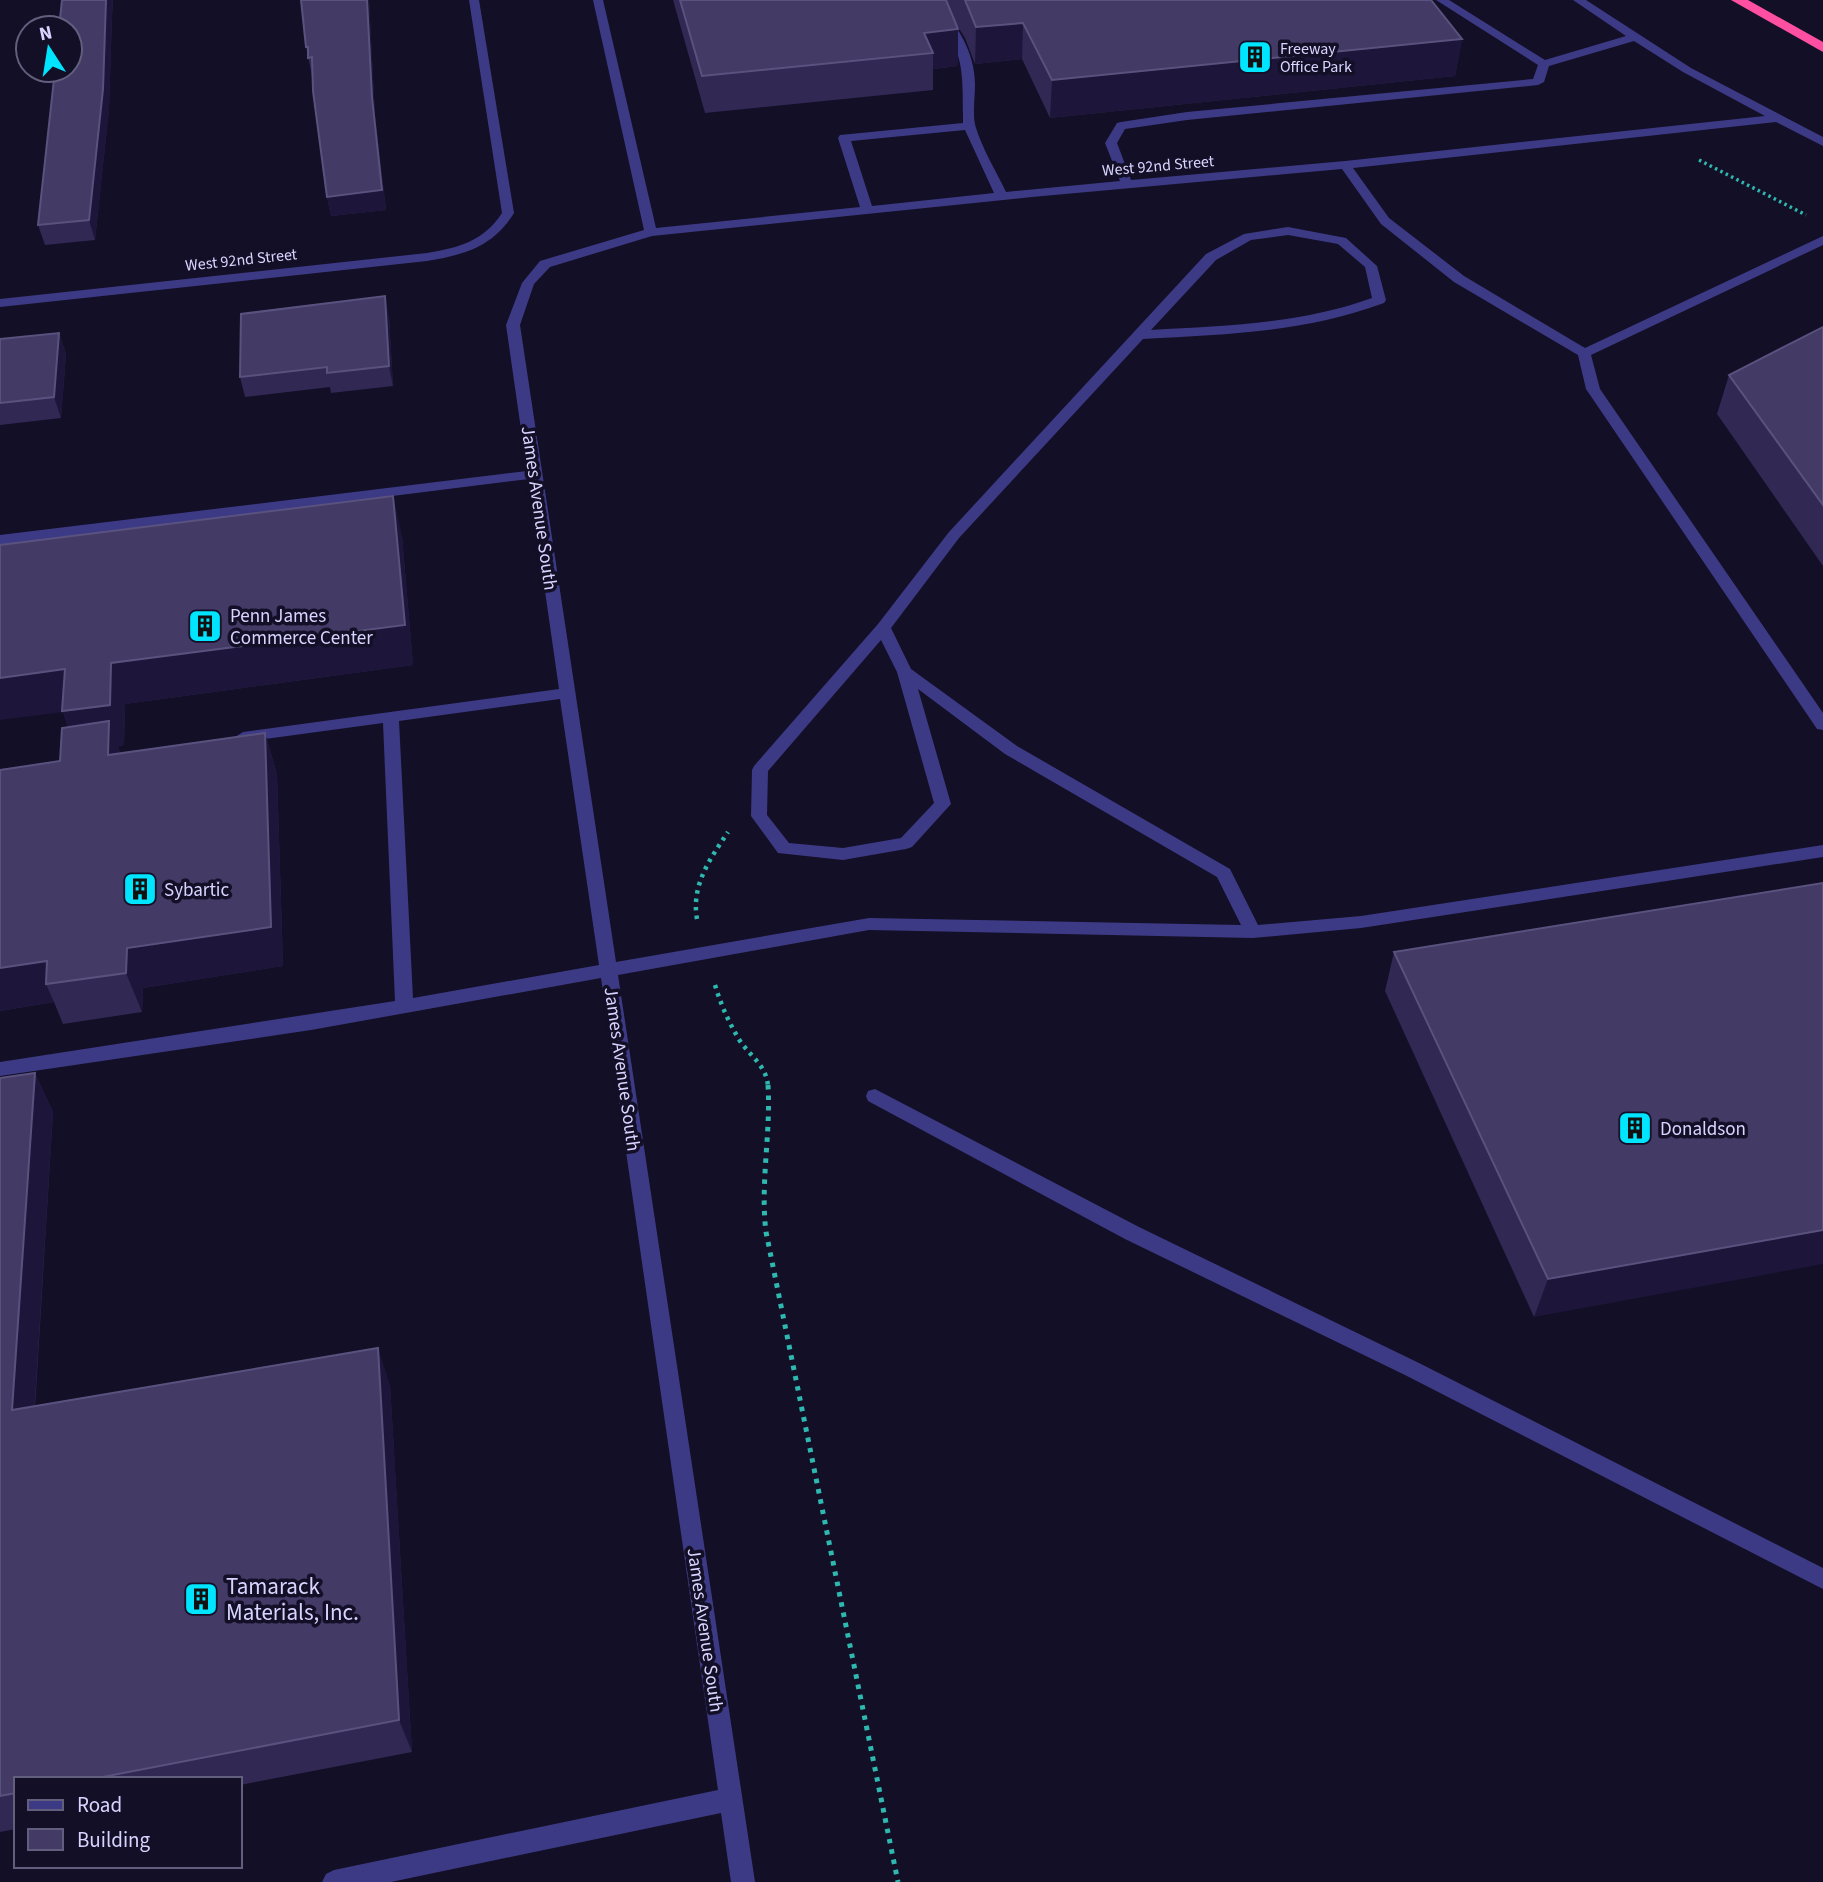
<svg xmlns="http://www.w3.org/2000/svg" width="1823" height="1882" font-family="'Source Sans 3',sans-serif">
<rect width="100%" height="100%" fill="#130f26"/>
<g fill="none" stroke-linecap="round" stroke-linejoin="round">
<polyline stroke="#2fb8b0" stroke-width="3.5" stroke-dasharray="2.5 3.5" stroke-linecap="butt" points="1699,160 1806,215"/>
<g stroke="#2fb8b0" stroke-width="4.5" stroke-dasharray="3.5 5" stroke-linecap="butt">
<path d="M 697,919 C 691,885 710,859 728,832"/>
<path d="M 715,985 C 721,1005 729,1023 740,1041 C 751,1057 767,1066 768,1087"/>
</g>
<path stroke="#2fb8b0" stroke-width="5" stroke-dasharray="4.5 6" stroke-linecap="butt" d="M 768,1085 C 771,1134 760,1183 766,1232 L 898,1882"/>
<g fill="#3d3a85" fill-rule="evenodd">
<path d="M 469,0 L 479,0 L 514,213 C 493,247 464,255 427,261 L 0,307 L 0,299 L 427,253 C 458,248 484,241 502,213 Z"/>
<path d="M 593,0 L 603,0 L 656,228 L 860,207 L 838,138 L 840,135 L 963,123 C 963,59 964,50 922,0 L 933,0 C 957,23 975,52 975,85 C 975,98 972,116 976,128 C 983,150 996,171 1006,192 L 1120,181 L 1105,143 L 1117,123 L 1121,122 L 1187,112 L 1533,79 L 1538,65 L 1436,0 L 1449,0 L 1545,60 L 1626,36 L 1573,0 L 1586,0 L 1691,68 L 1823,137 L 1823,146 L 1776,122 L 1353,168 L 1389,218 L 1464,276 L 1585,348 L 1823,236 L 1823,245 L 1591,355 L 1600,389 L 1823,713 L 1823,730 L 1817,729 L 1586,389 L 1578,355 L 1454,282 L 1381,224 L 1342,169 L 1032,197 L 652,236 L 550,267 L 534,284 L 520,325 L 616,962 L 869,918 L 1241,925 L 1217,877 L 1005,754 L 918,689 L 951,804 L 912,847 L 906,849 L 843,860 L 778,853 L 751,816 L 752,770 L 754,766 L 878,624 L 949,532 L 1206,254 L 1244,234 L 1288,227 L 1346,238 L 1377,266 L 1386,300 L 1384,303 C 1302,333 1228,334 1143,339 L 959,538 L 891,628 L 911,669 L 1017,746 L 1230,869 L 1258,925 L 1361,916 L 1823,845 L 1823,857 L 1361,928 L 1253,938 L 869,930 L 618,975 L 755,1882 L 731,1882 L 721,1813 L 391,1882 L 322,1882 L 326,1874 L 334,1870 L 718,1790 L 601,978 L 311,1030 L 0,1076 L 0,1062 L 395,1001 L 383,723 L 243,742 L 235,737 L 243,732 L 559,689 L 529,479 L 0,545 L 0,535 L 527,471 L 506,325 L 522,283 L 540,261 L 644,230 ZM 1634,41 L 1683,72 L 1765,116 L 1345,161 L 1131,180 L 1117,143 L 1125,129 L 1187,120 L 1538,85 L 1544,82 L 1549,66 ZM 965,130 L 994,193 L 872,206 L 851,141 ZM 1288,235 L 1338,244 L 1365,267 L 1372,298 C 1300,324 1226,326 1151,330 L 1216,260 L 1251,240 ZM 881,640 L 897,672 L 934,803 L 901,838 L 843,848 L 789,843 L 767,815 L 768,771 ZM 560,699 L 599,965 L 413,998 L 399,721 Z"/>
<polygon points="875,1089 1139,1227 1419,1363 1823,1568 1823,1589 1405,1375 1125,1239 868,1101 866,1096 868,1091"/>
</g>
<polygon fill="#ff4fa3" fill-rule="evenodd" points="1731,0 1748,0 1823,42 1823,52"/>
</g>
<g fill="#312854">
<polygon points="62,0 113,0 112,16 109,109 95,240 45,245 38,225"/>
<polygon points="301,0 369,0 375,116 386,210 331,216 327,197 313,76 312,76 306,47"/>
<polygon points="673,0 1431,0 1462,39 1455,76 1050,118 1022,59 975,64 965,38 955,22 958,66 933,69 933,90 705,113"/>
<polygon points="389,316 393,386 331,393 330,387 245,397 240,377"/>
<polygon points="1823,327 1823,566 1717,414 1729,375"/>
<polygon points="59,333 66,354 61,418 0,425 0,339"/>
<polygon points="402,536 413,665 125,704 124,745 118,746 120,753 265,733 277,774 283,966 143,988 142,1012 63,1024 54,1002 0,1011 0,770 60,761 68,727 63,712"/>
<polygon points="1823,883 1534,1317 1385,991 1394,952"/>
<polygon points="35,1073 53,1112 35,1407 390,1385 412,1752 240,1785 240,1779 16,1779 16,1829 0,1832 0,1078"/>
</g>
<g fill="#1d163a">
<polygon points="106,0 113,0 112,16 109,109 95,240 89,220"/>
<polygon points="367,0 369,0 375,116 386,210 331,216 327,197"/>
<polygon points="1023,23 1022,59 975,64 976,27"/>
<polygon points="958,29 958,66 933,69 933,53 924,33"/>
<polygon points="1462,39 1455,76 1050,118 1052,80"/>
<polygon points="385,296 389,316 393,386 389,366"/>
<polygon points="59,333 66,354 61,418 54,397"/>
<polygon points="393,496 402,536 413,665 125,704 124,745 118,746 123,762 77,751 63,712 0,720 0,678 111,663"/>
<polygon points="265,733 277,774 283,966 143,988 142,1012 126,973 127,948"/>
<polygon points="47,961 46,984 54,1002 0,1011 0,968"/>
<polygon points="35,1073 53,1112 32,1447 12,1410"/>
<polygon points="1823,1230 1823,1264 1534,1317 1548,1279"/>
<polygon points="378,1348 390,1385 412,1752 399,1720"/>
</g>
<g fill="#433a66" stroke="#5a527e" stroke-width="2">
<polygon points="62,0 106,0 103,89 89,220 38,225 55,70 70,70 70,28 59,28"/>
<polygon points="301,0 367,0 372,97 382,190 327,197 313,91 312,57 308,58 308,47 306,47"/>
<polygon points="680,0 946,0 958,29 924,33 933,53 702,76"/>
<polygon points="965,0 1431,0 1462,39 1052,80 1023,23 976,27"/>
<polygon points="385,296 389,366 327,373 327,367 240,377 241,314"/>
<polygon points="1823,327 1823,505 1729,375"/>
<polygon points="59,333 54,397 0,403 0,339"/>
<polygon points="393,496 405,625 111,663 110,705 62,711 65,669 0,678 0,545"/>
<polygon points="109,721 108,755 265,733 271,927 127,948 126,973 46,984 47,961 0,968 0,770 60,761 62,728"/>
<polygon points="1823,883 1823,1230 1548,1279 1394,952"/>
<polygon points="35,1073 12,1410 378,1348 399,1720 92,1779 16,1779 16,1793 0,1796 0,1078"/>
</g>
<defs>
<g id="building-square" transform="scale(1.75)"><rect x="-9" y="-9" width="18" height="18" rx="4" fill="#00e5ff" stroke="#130f26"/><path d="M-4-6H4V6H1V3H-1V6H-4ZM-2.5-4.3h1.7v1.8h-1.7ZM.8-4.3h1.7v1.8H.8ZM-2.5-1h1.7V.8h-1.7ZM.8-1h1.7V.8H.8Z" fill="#111"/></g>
</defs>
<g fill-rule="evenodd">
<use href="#building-square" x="1255" y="57"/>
<use href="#building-square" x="205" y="626"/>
<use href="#building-square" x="140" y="889"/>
<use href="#building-square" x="1635" y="1128"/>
<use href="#building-square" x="201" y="1599"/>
</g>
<g text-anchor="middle" stroke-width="7" stroke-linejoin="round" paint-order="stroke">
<g font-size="16" fill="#d9d4ff" stroke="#130f26" text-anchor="start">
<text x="1280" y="54">Freeway<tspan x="1280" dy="18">Office Park</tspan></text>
</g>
<g font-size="16" fill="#d9d4ff" stroke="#130f26">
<text transform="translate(1158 165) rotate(-5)" y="6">West 92nd Street</text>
<text transform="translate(241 259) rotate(-6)" y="6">West 92nd Street</text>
</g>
<g font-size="19" fill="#d9d4ff" stroke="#130f26">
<text transform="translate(540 508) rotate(82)" y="7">James Avenue South</text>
<text transform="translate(623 1069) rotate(82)" y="7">James Avenue South</text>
<text transform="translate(706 1630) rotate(82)" y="7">James Avenue South</text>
</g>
<g font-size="19" fill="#d9d4ff" stroke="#130f26" text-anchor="start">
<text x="230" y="622">Penn James<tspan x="230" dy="22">Commerce Center</tspan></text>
<text x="164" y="896">Sybartic</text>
<text x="1660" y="1135">Donaldson</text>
</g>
<g font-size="23" fill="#d9d4ff" stroke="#130f26" text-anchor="start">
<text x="226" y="1594">Tamarack<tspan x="226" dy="26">Materials, Inc.</tspan></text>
</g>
</g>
<rect x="14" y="1777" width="228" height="91" fill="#130f26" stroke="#625e7d" stroke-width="2"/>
<rect x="28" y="1800" width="35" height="10" fill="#3d3a85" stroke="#625e7d" stroke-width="2"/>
<text x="77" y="1812" font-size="21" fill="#d9d4ff">Road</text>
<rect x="28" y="1829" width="35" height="21" fill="#433a66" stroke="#625e7d" stroke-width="2"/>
<text x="77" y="1847" font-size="21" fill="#d9d4ff">Building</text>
<g transform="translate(49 49) rotate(348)"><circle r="33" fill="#130f26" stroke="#625e7d" stroke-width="2"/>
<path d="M0-5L12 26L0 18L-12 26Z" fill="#00e5ff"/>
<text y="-10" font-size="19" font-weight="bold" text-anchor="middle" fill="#d9d4ff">N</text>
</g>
</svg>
